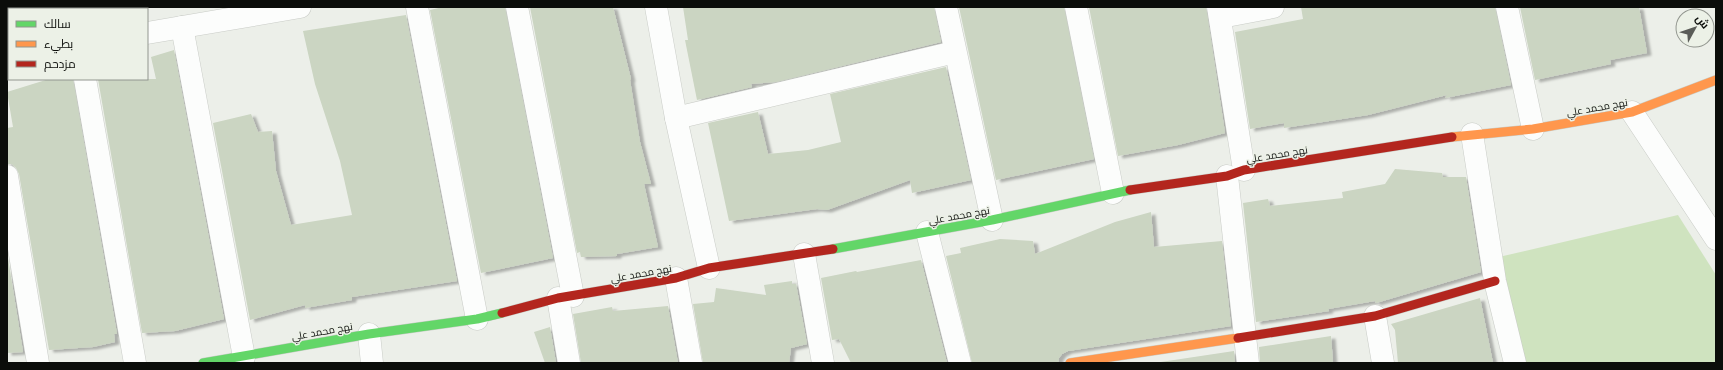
<svg xmlns="http://www.w3.org/2000/svg" width="1723" height="370" font-family="'Fira Sans',Cairo,sans-serif">
<defs>
<filter id="shadow"><feDropShadow dx="4.5" dy="2.5" stdDeviation="1" flood-color="#0004"/></filter>
</defs>
<rect width="100%" height="100%" fill="#ecefe9"/>
<polygon fill="#cfe3bf" points="1678,215 1716,275 1716,363 1524,363 1499,257"/>
<g fill="#cbd5c2" filter="url(#shadow)">
<polygon points="443,7 505,7 553,258 481,273 430,10"/>
<polygon points="530,7 613,7 631,79 630,80 640,142 651,184 644,184 658,247 617,254 617,256 581,257 580,252 577,253"/>
<polygon points="683,7 934,7 941,42 776,82 751,84 752,87 697,100 685,40 688,40"/>
<polygon points="959,7 1064,7 1094,159 996,180"/>
<polygon points="1089,7 1206,7 1225,133 1178,145 1118,156"/>
<polygon points="1301,7 1495,7 1511,85 1445,98 1447,95 1368,115 1284,128 1284,123 1250,129 1235,32 1303,19"/>
<polygon points="1520,7 1639,7 1647,53 1610,60 1611,64 1535,80"/>
<polygon points="406,15 457,281 352,297 352,300 305,308 305,305 250,320 213,123 251,114 258,132 272,131 276,171 291,225 352,215 340,161 315,84 303,31"/>
<polygon points="174,50 224,319 175,331 142,333 98,79 156,79 151,57"/>
<polygon points="946,67 971,180 912,193 910,180 827,210 817,209 729,221 708,123 758,112 768,154 808,150 841,142 830,94"/>
<polygon points="49,79 73,79 117,334 114,334 115,342 93,347 49,350 19,174 16,168 12,164 7,164 7,128 13,127 7,92"/>
<polygon points="1395,169 1442,173 1443,177 1466,177 1481,272 1376,303 1375,301 1328,309 1329,311 1256,322 1243,203 1268,199 1270,206 1343,198 1342,192 1385,184"/>
<polygon points="1151,212 1154,247 1222,241 1231,326 1068,351 1062,354 1059,358 1058,363 972,363 946,256 961,253 960,248 1000,239 1033,241 1035,254 1115,222"/>
<polygon points="7,252 23,352 7,353"/>
<polygon points="921,260 947,363 851,363 839,339 832,340 821,278 856,271 857,272"/>
<polygon points="792,281 792,284 796,284 807,344 791,348 789,363 703,363 693,304 714,302 716,288 766,295 764,285"/>
<polygon points="1480,298 1493,363 1398,363 1395,330 1391,324"/>
<polygon points="668,306 678,363 581,363 573,314 612,307 613,311"/>
<polygon points="550,327 556,363 545,363 534,332"/>
<polygon points="1331,336 1333,363 1260,363 1259,347"/>
<polygon points="1234,351 1235,363 1154,363"/>
</g>
<g fill="none" stroke-linecap="round" stroke-linejoin="round">
<g stroke="#c9ccc7" stroke-width="23">
<g id="street">
<polyline points="417,7 477,319"/>
<polyline points="517,7 573,296"/>
<polyline points="656,7 676,118 709,268"/>
<polyline points="946,7 992,220"/>
<polyline points="1076,7 1113,193"/>
<polyline points="1218,7 1244,170"/>
<polyline points="1507,7 1533,129"/>
<polyline points="1221,17 1273,7"/>
<polyline points="182,27 244,357"/>
<polyline points="147,33 300,7"/>
<polyline points="7,57 9,57"/>
<polyline points="85,79 135,363"/>
<polyline points="1632,112 1716,239"/>
<polyline points="676,118 955,52"/>
<polyline points="1472,134 1495,281 1515,363"/>
<polyline points="7,176 38,363"/>
<polyline points="1227,176 1248,363"/>
<polyline points="927,232 960,363"/>
<polyline points="804,254 823,363"/>
<polyline points="676,278 691,363"/>
<polyline points="558,298 569,363"/>
<polyline points="1375,316 1383,363"/>
<polyline points="369,334 372,363"/>
</g>
</g>
<g stroke="#c9ccc7" stroke-width="10">
<g id="fast">
<polyline points="833,249 992,220 1130,190"/>
<polyline points="203,363 369,334 477,319 502,313"/>
</g>
</g>
<g stroke="#c9ccc7" stroke-width="10">
<g id="slow">
<polyline points="1452,137 1533,129 1632,112 1716,80"/>
<polyline points="1070,363 1238,338"/>
</g>
</g>
<g stroke="#c9ccc7" stroke-width="10">
<g id="jam">
<polyline points="1130,190 1227,176 1244,170 1452,137"/>
<polyline points="502,313 558,298 676,278 709,268 833,249"/>
<polyline points="1238,338 1375,316 1495,281"/>
</g>
</g>
<use href="#street" stroke="#fcfdfc" stroke-width="22"/>
<use href="#fast" stroke="#63d668" stroke-width="9"/>
<use href="#slow" stroke="#ff974d" stroke-width="9"/>
<use href="#jam" stroke="#b3261e" stroke-width="9"/>
</g>
<g text-anchor="middle" stroke-width="3" stroke-linejoin="round" paint-order="stroke">
<g font-size="10" fill="#0b0d0a" stroke="#ecf1e7">
<text transform="translate(1597 107) rotate(-10)" y="4">نهج محمد علي</text>
<text transform="translate(1277 154) rotate(-9)" y="4">نهج محمد علي</text>
<text transform="translate(959 215) rotate(-10)" y="4">نهج محمد علي</text>
<text transform="translate(641 273) rotate(-10)" y="4">نهج محمد علي</text>
<text transform="translate(322 331) rotate(-10)" y="4">نهج محمد علي</text>
</g>
</g>
<rect width="1723" height="370" fill="none" stroke="#0b0d0a" stroke-width="16"/>
<rect x="8" y="8" width="140" height="72" fill="#ecf1e7" stroke="#92968f"/>
<rect x="16" y="21" width="20" height="6" fill="#63d668" stroke="#92968f"/>
<text x="44" y="28" font-size="12" fill="#0b0d0a">سالك</text>
<rect x="16" y="41" width="20" height="6" fill="#ff974d" stroke="#92968f"/>
<text x="44" y="48" font-size="12" fill="#0b0d0a">بطيء</text>
<rect x="16" y="61" width="20" height="6" fill="#b3261e" stroke="#92968f"/>
<text x="44" y="68" font-size="12" fill="#0b0d0a">مزدحم</text>
<g transform="translate(1695 28) rotate(50)"><circle r="19" fill="#ecf1e7" stroke="#92968f"/>
<path d="M0-3L7 15L0 10L-7 15Z" fill="#5a5c58"/>
<text y="-6" font-size="11" font-weight="bold" text-anchor="middle" fill="#0b0d0a">ش</text>
</g>
</svg>
